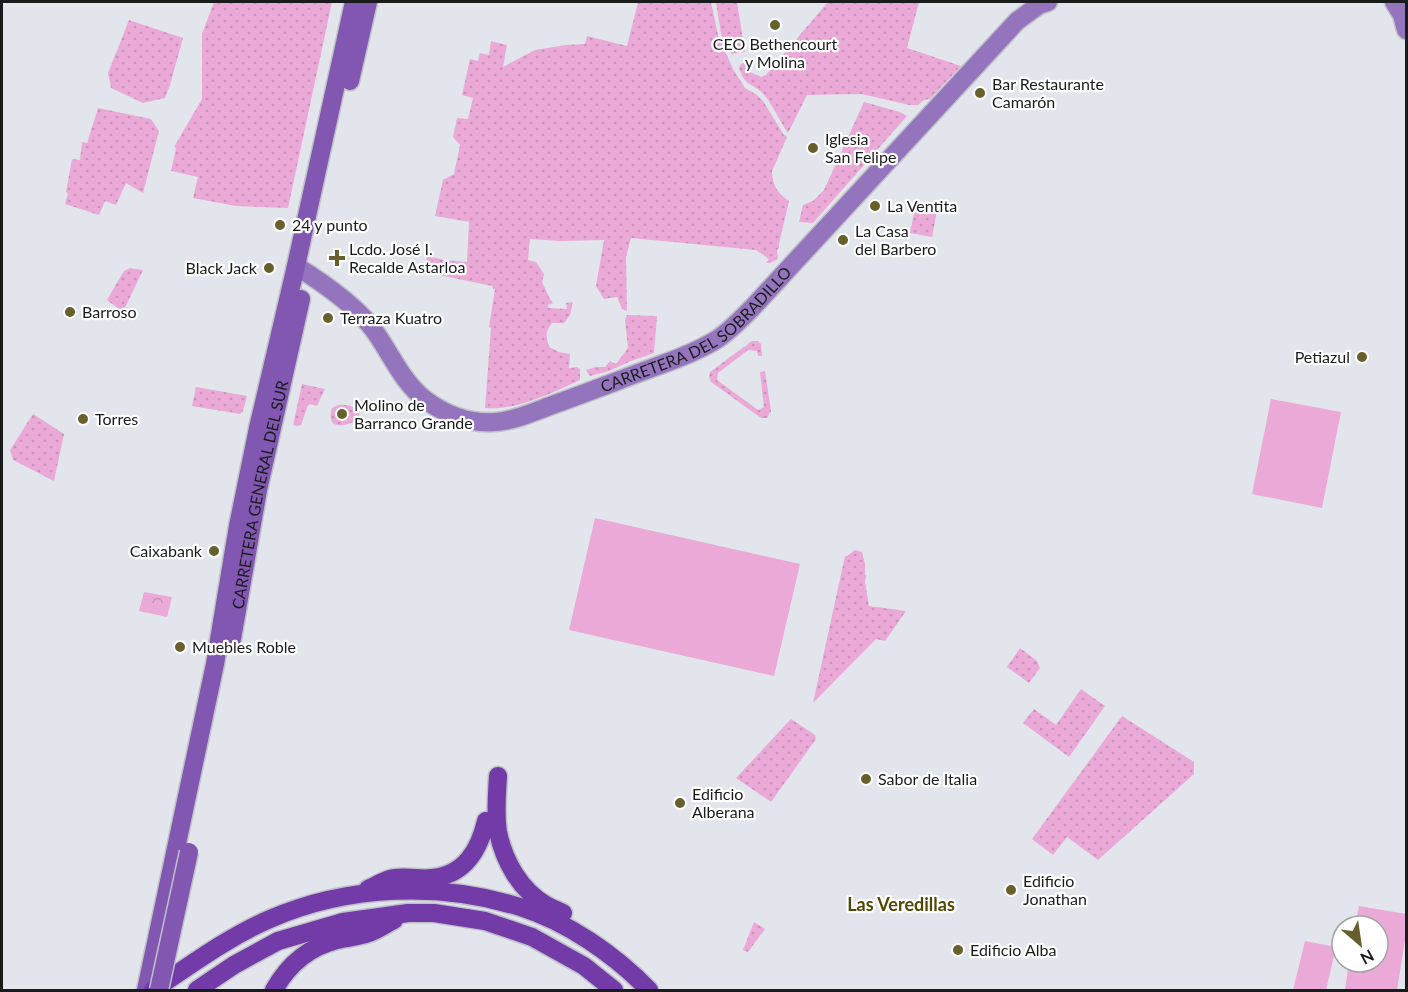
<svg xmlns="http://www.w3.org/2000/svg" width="1408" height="992" font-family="Lato,sans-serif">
<defs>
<pattern id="grass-dots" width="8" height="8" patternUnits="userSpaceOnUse" patternTransform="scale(1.5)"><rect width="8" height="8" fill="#eaa9d7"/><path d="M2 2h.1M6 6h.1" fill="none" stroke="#c891b8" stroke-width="1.8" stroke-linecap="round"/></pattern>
<pattern id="forest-crowns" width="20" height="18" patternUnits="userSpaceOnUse" patternTransform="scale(1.5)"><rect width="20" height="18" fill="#eaa9d7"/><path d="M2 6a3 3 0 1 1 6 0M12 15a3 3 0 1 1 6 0" fill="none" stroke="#c891b8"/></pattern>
</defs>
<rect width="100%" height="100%" fill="#e3e5ec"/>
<g fill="url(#grass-dots)">
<polygon points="214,2 332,2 288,208 236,206 193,198 198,177 171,171 176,148 174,147 202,99 202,34"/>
<path d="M 638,2 L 711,2 L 718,35 L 733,69 L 745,88 L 757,95 L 763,101 L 784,135 L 787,137 L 772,171 C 772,185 778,194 789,201 L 779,244 L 779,248 L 777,250 L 778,259 L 770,263 L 766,263 L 769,259 L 756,250 L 631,238 L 626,257 L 627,311 L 622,309 L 617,297 L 604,299 L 596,286 L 604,240 L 560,241 L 530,239 L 528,260 L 536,262 L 544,274 L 542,282 L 550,299 L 553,303 L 548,305 L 548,308 L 567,309 L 566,303 L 573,302 L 570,315 L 564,323 L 552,323 C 545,332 546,336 549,347 L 559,352 L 570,354 L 569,368 L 577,367 L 580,369 L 580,380 C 552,393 516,411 485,408 L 491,328 L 489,327 L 495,289 L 493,289 L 492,286 L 424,272 L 427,256 L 444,260 L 467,262 L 469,222 L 435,216 L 443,180 L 454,174 L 460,145 L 453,137 L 457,118 L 468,119 L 473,98 L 462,95 L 470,59 L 478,61 L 480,53 L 489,55 L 491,41 L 507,45 L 503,67 L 535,50 L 566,45 L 585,44 L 587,36 L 627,46 Z"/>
<polygon points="716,2 737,2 745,52 731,54 721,34"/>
<path d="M 828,2 L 919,2 L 907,48 L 961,66 L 930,99 L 924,100 L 918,105 L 909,105 L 862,94 L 807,95 L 788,133 C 780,122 774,107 765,96 C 755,83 745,88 739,68 L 741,64 L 747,62 L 748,71 L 761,77 L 766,75 Z"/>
<polygon points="129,20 183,38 170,85 165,98 143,103 111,88 108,73"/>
<polygon points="864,102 900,112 907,116 813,223 799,222 803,205 813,201 824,190"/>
<polygon points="98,108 151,119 159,131 143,193 126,183 116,205 105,201 99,215 65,204 68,193 66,192 72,159 80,160 82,142 87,143"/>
<polygon points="915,207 937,211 932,237 910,233"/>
<polygon points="130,268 143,270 123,312 107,300 124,271"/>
<polygon points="627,315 657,316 654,353 631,361 609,371 590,376 586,370 596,367 605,367 610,361 616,364 628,348 625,320"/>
<polygon points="752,341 758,341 761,344 762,356 758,356 757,351 748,350 718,373 717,380 758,410 764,407 760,372 765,371 771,411 767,418 761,418 711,382 709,377 710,372"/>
<polygon points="302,384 325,389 317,406 310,404 308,405 301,425 297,426 293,425"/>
<polygon points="196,387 247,396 243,411 240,414 192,406"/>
<path d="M 338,405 C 347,404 357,406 360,416 L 359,419 C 346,427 325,431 332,408 Z"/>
<polygon points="33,414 64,434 54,481 13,460 10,450"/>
<polygon points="855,550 862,552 865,564 865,575 866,575 865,582 869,606 906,611 885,641 876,639 813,703 845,556 847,556"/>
<polygon points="1020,648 1037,661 1040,668 1029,683 1007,667"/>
<polygon points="1081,689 1105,706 1069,757 1023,723 1034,709 1056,725"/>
<polygon points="1122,716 1194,762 1194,774 1098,860 1067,837 1053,855 1032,839"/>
<polygon points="791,719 815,735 816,739 771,802 736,778"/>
<polygon points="754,922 765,929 748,952 743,950"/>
</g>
<polygon fill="url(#forest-crowns)" points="144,592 172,597 167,617 139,611"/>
<g fill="#eaa9d7">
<polygon points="1271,399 1341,412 1322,508 1252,494"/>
<polygon points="595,518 800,564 774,676 569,630"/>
<polygon points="1359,906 1406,914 1406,934 1397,990 1345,990 1349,962 1378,962 1378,926 1355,926"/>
<polygon points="1305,941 1336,947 1326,990 1293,990"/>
</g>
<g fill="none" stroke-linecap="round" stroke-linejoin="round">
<g stroke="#bfc1c7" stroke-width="21">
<g id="secondary">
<polyline points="1394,2 1402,15 1406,30"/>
<path id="s1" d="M 296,266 C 320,281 356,306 373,329 C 391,353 402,383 427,401 C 448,416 470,424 495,422 C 513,421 531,413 547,407 C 572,398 596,389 620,380 C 652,367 686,358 716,340 C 730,331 742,318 753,307 L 1017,21 L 1039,5 L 1048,2"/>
</g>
</g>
<g stroke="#bfc1c7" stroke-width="21">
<g id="primary">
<polyline points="350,81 368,2"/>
<path id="s2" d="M 232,639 L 258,490 L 301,299"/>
<polyline points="146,990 215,664 238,526 258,428 296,266 354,2"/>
</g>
</g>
<g stroke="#bfc1c7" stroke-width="21">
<g id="motorway">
<path d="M 498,776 C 497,794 495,814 498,832 C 504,861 520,890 546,905 C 551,908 557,910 563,913"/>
<path d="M 368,889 C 375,886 383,881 390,879 C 403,875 419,880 432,878 C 465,875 479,850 486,821"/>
<path d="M 153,990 C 191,965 228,937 270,919 C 348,885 440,882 520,907 C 568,922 615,955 649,990"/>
<polyline points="197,990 234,965 278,941 343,922 408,913 434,913 485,921 532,937 584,966 614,990"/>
<path d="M 274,990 C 288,965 309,947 337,940 C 348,937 359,937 369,933 C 378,930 386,924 394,920"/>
</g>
</g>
<use href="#secondary" stroke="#9574be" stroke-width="18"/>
<use href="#primary" stroke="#8257b2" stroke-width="18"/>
<use href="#motorway" stroke="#723ba8" stroke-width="18"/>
<g stroke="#bfc1c7" stroke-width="21" stroke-linecap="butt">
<polyline id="primary-bridge" points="159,990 189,852"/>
</g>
<use href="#primary-bridge" stroke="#8257b2" stroke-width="18"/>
</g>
<g fill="#675f2c" stroke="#fff" stroke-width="2">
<circle cx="775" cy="25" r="6"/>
<circle cx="980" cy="93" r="6"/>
<circle cx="813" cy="148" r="6"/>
<circle cx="875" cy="206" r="6"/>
<circle cx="280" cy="225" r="6"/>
<circle cx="843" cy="240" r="6"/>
<path d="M334 249h6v6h6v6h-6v6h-6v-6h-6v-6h6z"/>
<circle cx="269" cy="268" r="6"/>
<circle cx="70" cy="312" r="6"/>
<circle cx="328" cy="318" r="6"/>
<circle cx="1362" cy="357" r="6"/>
<circle cx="342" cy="414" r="6"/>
<circle cx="83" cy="419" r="6"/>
<circle cx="214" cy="551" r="6"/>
<circle cx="180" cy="647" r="6"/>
<circle cx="866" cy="779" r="6"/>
<circle cx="680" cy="803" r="6"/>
<circle cx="1011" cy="890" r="6"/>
<circle cx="958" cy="950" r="6"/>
</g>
<g text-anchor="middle" stroke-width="4.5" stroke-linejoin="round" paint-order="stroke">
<g font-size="16" fill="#1a1b1d" stroke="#fff" text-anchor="start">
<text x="775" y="50" text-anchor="middle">CEO Bethencourt<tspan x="775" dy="18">y Molina</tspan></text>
<text x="992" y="90">Bar Restaurante<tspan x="992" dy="18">Camarón</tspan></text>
<text x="825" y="145">Iglesia<tspan x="825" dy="18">San Felipe</tspan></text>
<text x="887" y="212">La Ventita</text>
<text x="292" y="231">24 y punto</text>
<text x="855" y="237">La Casa<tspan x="855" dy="18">del Barbero</tspan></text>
<text x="349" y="255">Lcdo. José I.<tspan x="349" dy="18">Recalde Astarloa</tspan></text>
<text x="257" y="274" text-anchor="end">Black Jack</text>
<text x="82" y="318">Barroso</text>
<text x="340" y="324">Terraza Kuatro</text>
<text x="1350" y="363" text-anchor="end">Petiazul</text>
<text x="354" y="411">Molino de<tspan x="354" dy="18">Barranco Grande</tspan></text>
<text x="95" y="425">Torres</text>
<text x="202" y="557" text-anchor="end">Caixabank</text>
<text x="192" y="653">Muebles Roble</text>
<text x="878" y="785">Sabor de Italia</text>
<text x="692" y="800">Edificio<tspan x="692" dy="18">Alberana</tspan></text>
<text x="1023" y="887">Edificio<tspan x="1023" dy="18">Jonathan</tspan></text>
<text x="970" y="956">Edificio Alba</text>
</g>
<g font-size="16" fill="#1a1b1d" stroke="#fff">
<text dy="6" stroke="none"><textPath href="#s1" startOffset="488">CARRETERA DEL SOBRADILLO</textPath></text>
<text dy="6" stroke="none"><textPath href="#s2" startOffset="147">CARRETERA GENERAL DEL SUR</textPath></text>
</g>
<g font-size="18" font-weight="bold" fill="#514704" stroke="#fff">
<text x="901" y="911">Las Veredillas</text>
</g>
</g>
<rect width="1408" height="992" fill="none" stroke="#1a1b1d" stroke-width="6"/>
<g transform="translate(1360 944) rotate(151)"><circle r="28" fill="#ffffff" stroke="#a3a4a5" stroke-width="1.5"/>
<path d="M0-4.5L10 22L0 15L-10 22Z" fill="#675f2c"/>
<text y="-9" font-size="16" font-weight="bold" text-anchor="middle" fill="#1a1b1d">N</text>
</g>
</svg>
